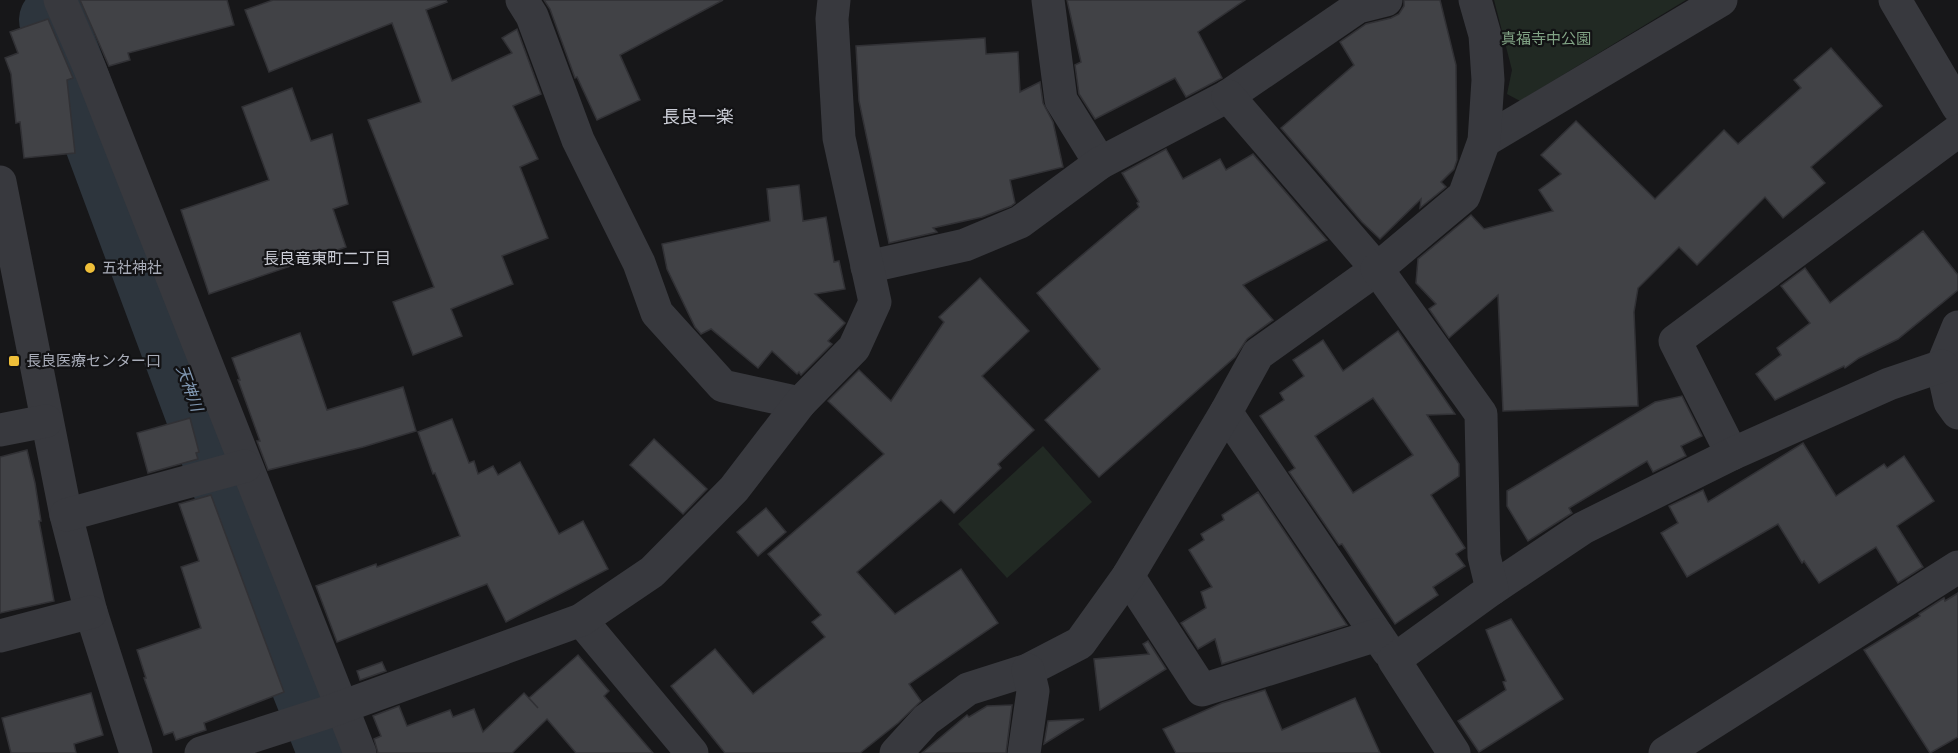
<svg xmlns="http://www.w3.org/2000/svg" width="1958" height="753" font-family="Ubuntu,'Noto Sans JP',sans-serif">
<rect width="100%" height="100%" fill="#171719"/>
<g fill="#212923">
<polygon points="1494,0 1686,0 1520,101 1507,94 1512,70"/>
<polygon points="1043,446 1092,502 1007,578 958,524"/>
</g>
<g fill="none" stroke-linecap="round" stroke-linejoin="round">
<polyline stroke="#2d353d" stroke-width="68" points="53,20 237,515 332,753"/>
</g>
<g fill="#414246" stroke="#313135" stroke-width="1.5" fill-rule="evenodd">
<polygon points="80,0 227,0 234,25 128,53 130,60 109,66"/>
<polygon points="273,0 446,0 447,2 426,10 452,81 512,53 502,38 517,29 541,94 513,106 538,159 520,167 548,238 502,256 513,284 451,309 462,336 413,355 393,302 434,287 368,120 421,102 392,23 269,72 245,10"/>
<polygon points="544,0 723,0 620,55 640,100 597,120 577,77 575,78 550,9"/>
<polygon points="1067,0 1245,0 1198,32 1222,78 1186,97 1175,78 1095,119 1079,94 1075,65 1081,62"/>
<polygon points="1404,0 1440,0 1456,65 1457,160 1454,169 1441,182 1446,187 1420,208 1421,199 1380,239 1362,222 1281,128 1354,65 1340,42 1366,24 1391,18 1399,14 1404,6"/>
<polygon points="48,19 73,78 67,80 75,153 24,158 20,122 16,123 11,74 5,58 18,53 10,32"/>
<polygon points="985,38 986,54 1018,52 1020,92 1040,82 1043,103 1053,122 1063,167 1010,180 1015,203 1011,206 982,217 933,228 937,232 889,243 859,101 856,46"/>
<polygon points="1831,48 1882,106 1811,167 1825,183 1783,218 1765,197 1697,265 1679,247 1638,288 1634,312 1638,406 1503,411 1498,295 1449,338 1429,309 1436,304 1416,283 1418,259 1471,215 1484,229 1553,211 1539,190 1561,174 1541,155 1576,121 1655,199 1724,130 1738,144 1801,88 1794,80"/>
<polygon points="292,88 311,141 332,134 348,204 333,209 346,247 209,294 181,210 269,180 242,107"/>
<polygon points="1166,149 1183,179 1220,159 1226,170 1253,154 1327,240 1243,285 1273,320 1247,339 1235,357 1099,477 1045,420 1100,369 1037,293 1139,207 1137,203 1139,202 1122,173"/>
<polygon points="799,185 803,221 826,217 834,262 839,261 845,289 815,294 845,323 828,341 832,344 801,375 799,372 797,374 772,351 758,368 711,329 701,334 695,327 667,269 662,244 770,221 767,189"/>
<polygon points="1923,231 1958,275 1958,290 1898,339 1859,358 1845,368 1844,366 1775,400 1756,374 1781,355 1777,348 1810,323 1781,286 1805,268 1830,303"/>
<polygon points="980,278 1029,331 982,376 1034,430 998,464 1001,468 954,513 941,500 857,572 895,614 961,569 998,623 909,684 921,701 898,723 860,753 725,753 671,686 715,649 753,694 825,637 812,622 821,615 768,554 884,454 828,401 859,370 891,401 944,322 939,317"/>
<path d="M 1398,331 L 1455,414 L 1427,415 L 1459,464 L 1459,476 L 1431,495 L 1465,548 L 1456,554 L 1465,566 L 1433,587 L 1438,595 L 1395,624 L 1342,544 L 1339,545 L 1289,472 L 1295,468 L 1260,416 L 1284,400 L 1280,393 L 1304,376 L 1293,360 L 1323,340 L 1343,371 ZM 1373,398 L 1413,455 L 1353,493 L 1315,436 Z"/>
<polygon points="300,333 327,410 403,387 416,431 363,447 268,470 257,441 260,441 238,380 240,380 232,358"/>
<polygon points="1682,396 1702,436 1681,446 1686,456 1653,472 1647,461 1569,508 1572,513 1528,541 1507,506 1507,491 1655,402"/>
<polygon points="190,418 199,452 196,453 198,459 148,473 137,433"/>
<polygon points="452,419 469,463 474,461 478,474 493,466 498,475 520,462 559,534 583,521 608,569 506,622 487,584 337,642 316,586 376,564 377,567 460,536 435,473 433,474 418,432"/>
<polygon points="654,439 707,489 683,514 630,465"/>
<polygon points="1803,443 1836,496 1884,464 1887,468 1904,456 1934,501 1897,526 1923,567 1898,583 1876,547 1819,583 1804,561 1802,563 1778,524 1687,577 1661,533 1678,523 1669,506 1703,490 1708,502"/>
<polygon points="27,450 35,483 41,521 39,521 54,601 0,613 0,457"/>
<polygon points="1258,492 1347,625 1222,664 1215,639 1198,649 1181,623 1206,608 1201,592 1212,587 1189,550 1204,540 1201,534 1224,520 1222,515"/>
<polygon points="211,495 284,692 204,723 206,730 176,740 173,732 164,735 144,678 146,678 137,650 201,628 181,567 199,561 179,504"/>
<polygon points="766,508 786,532 758,556 737,532"/>
<polygon points="1958,593 1958,737 1930,753 1864,650 1920,616 1919,614 1944,598 1945,601"/>
<polygon points="1511,619 1563,699 1479,752 1458,721 1506,690 1503,682 1506,681 1486,630"/>
<polygon points="1148,641 1166,669 1100,710 1094,659 1149,654 1143,644"/>
<polygon points="578,655 609,691 604,696 653,753 576,753 547,719 512,753 378,753 374,739 381,736 373,716 399,706 407,726 450,710 453,717 474,709 483,732 524,693 538,708 529,698"/>
<polygon points="382,662 386,671 360,680 357,671"/>
<polygon points="1265,690 1282,730 1355,698 1380,753 1176,753 1163,729 1222,703"/>
<polygon points="91,693 103,735 74,744 76,753 11,753 2,718"/>
<polygon points="1012,705 1006,753 922,753 967,715 969,717 987,706"/>
<polygon points="1084,719 1044,744 1048,721"/>
</g>
<g fill="none" stroke-linecap="round" stroke-linejoin="round">
<g stroke="#38393e" stroke-width="33">
<polyline points="60,0 90,69 360,753"/>
<polyline points="522,0 532,16 578,140 639,263 657,313 723,386 800,403"/>
<polyline points="1048,0 1061,100 1100,163"/>
<polyline points="1895,0 1958,107"/>
<polyline points="1484,141 1721,0"/>
<polyline points="0,182 66,515 91,612 136,753"/>
<polyline points="867,267 965,245 1020,222 1100,163 1228,96 1358,7 1386,0"/>
<polyline points="1958,327 1942,366 1950,402 1958,413"/>
<polyline points="1226,412 1388,651"/>
<polyline points="0,430 46,421"/>
<polyline points="1732,454 1675,341 1958,131"/>
<polyline points="66,515 245,466"/>
<polyline points="1128,576 1202,690 1377,635"/>
<polyline points="1492,589 1583,528 1732,454 1889,384 1942,366"/>
<polyline points="581,620 692,753"/>
<polyline points="0,636 91,612"/>
<polyline points="201,753 328,712 581,620 652,572 734,489 800,403 854,348 875,302 839,138 832,19 834,0"/>
<polyline points="896,753 926,720 968,689 1028,670 1080,643 1128,576 1226,412 1258,354 1377,269 1228,96"/>
<polyline points="1024,753 1033,691 1028,670"/>
<polyline points="1454,753 1394,660 1492,589 1484,556 1481,414 1377,269 1464,196 1484,141 1488,80 1485,35 1475,0"/>
<polyline points="1665,753 1958,567"/>
</g>
</g>
<g fill="#efbf39" stroke="#121214" stroke-width="2">
<circle cx="90" cy="268" r="6"/>
<rect x="8" y="355" width="12" height="12" rx="3"/>
</g>
<g text-anchor="middle" stroke-width="4.5" stroke-linejoin="round" paint-order="stroke">
<g font-size="15" fill="#81a385" stroke="#121214">
<text x="1546" y="44">真福寺中公園</text>
</g>
<g font-size="15" fill="#a9adb9" stroke="#121214" text-anchor="start">
<text x="102" y="273">五社神社</text>
<text x="26" y="366">長良医療センター口</text>
</g>
<g font-size="16" fill="#caccd5" stroke="#121214">
<text x="327" y="264">長良竜東町二丁目</text>
</g>
<g font-size="16" font-style="italic" fill="#8198b3" stroke="#121214">
<text transform="translate(190 388) rotate(70)" y="6">天神川</text>
</g>
<g font-size="18" fill="#caccd5" stroke="#121214">
<text x="698" y="123">長良一楽</text>
</g>
</g>
</svg>
